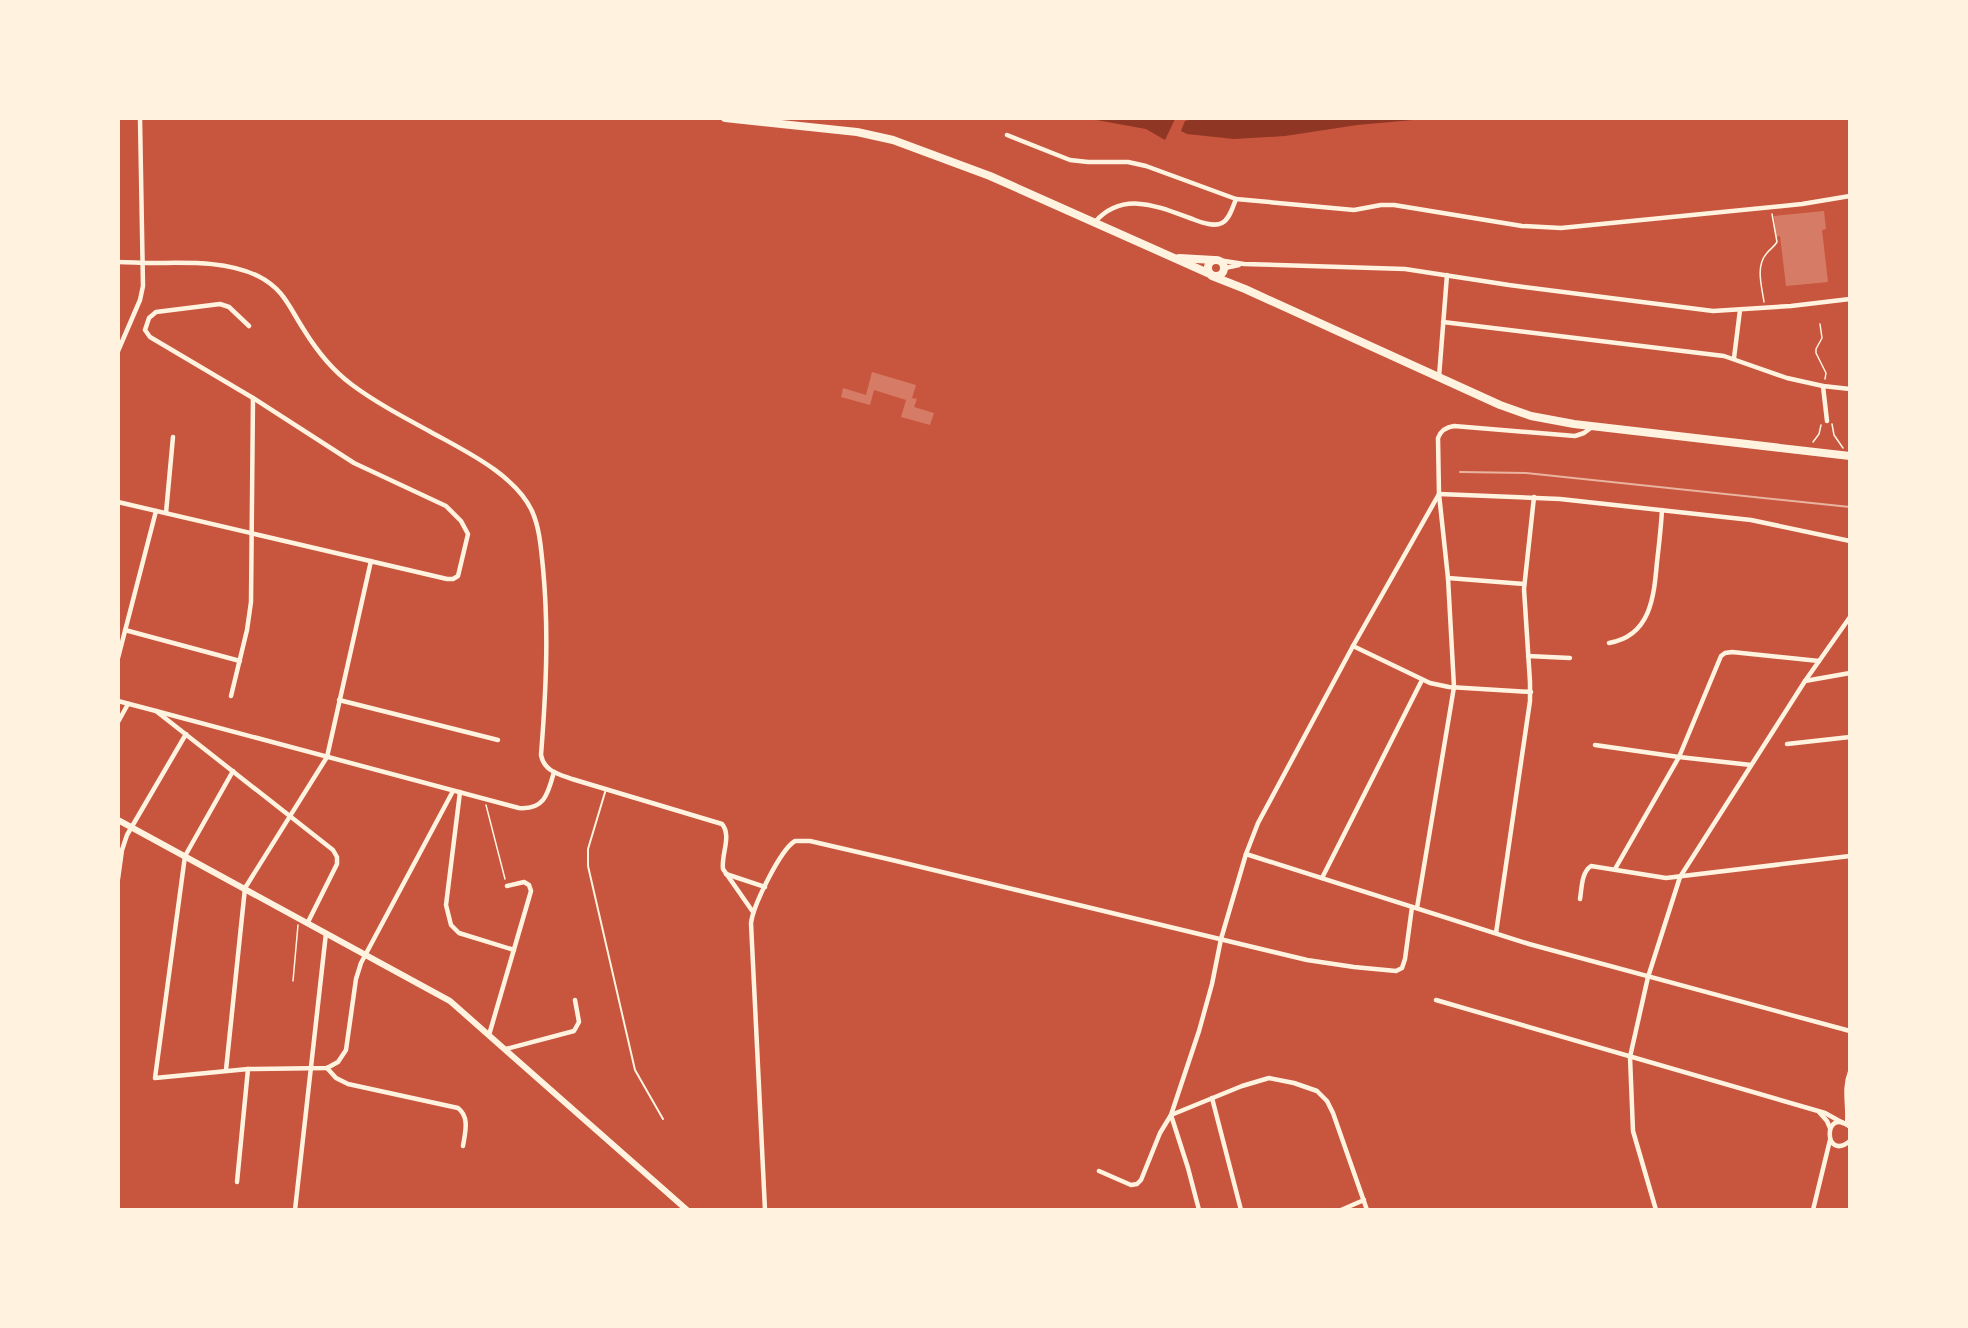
<svg xmlns="http://www.w3.org/2000/svg" width="1968" height="1328" font-family="Cabin,sans-serif">
<rect width="100%" height="100%" fill="#c8553d"/>
<g fill="#8f3625">
<polygon points="1091,119 1175,118 1175,119 1165,140 1146,129"/>
<polygon points="1193,119 1193,118 1424,119 1357,125 1285,136 1234,139 1187,134 1181,131 1185,121"/>
</g>
<g fill="#d67c66">
<polygon points="1824,211 1826,229 1822,230 1828,282 1786,286 1780,236 1776,237 1774,216"/>
<polygon points="872,372 916,385 912,398 917,399 914,407 934,413 930,425 901,417 906,400 874,390 870,405 841,397 843,388 866,395"/>
</g>
<g fill="none" stroke-linecap="round" stroke-linejoin="round">
<g stroke="#fff3e0" stroke-width="1.5">
<path d="M 1764,302 C 1762,287 1755,266 1767,253 C 1770,249 1774,247 1777,242 L 1772,214"/>
<polyline points="1820,324 1822,338 1816,349 1816,353 1826,373 1825,379"/>
<polyline points="1832,424 1834,435 1843,448"/>
<polyline points="1813,442 1819,434 1821,425"/>
<polyline points="486,805 505,879"/>
<polyline points="293,981 298,925"/>
</g>
<polyline stroke="#fff3e0" stroke-width="2" points="606,789 588,849 588,866 635,1070 663,1119"/>
<g stroke="#fff3e0" stroke-width="4.5">
<polyline points="1007,135 1070,160 1088,162 1128,162 1146,166 1236,199 1354,210 1381,205 1394,205 1522,226 1561,228 1802,204 1850,196"/>
<path d="M 1095,222 C 1124,189 1161,208 1195,220 C 1203,223 1214,227 1222,223 C 1230,219 1233,206 1236,199"/>
<polyline points="1218,260 1244,264 1405,269 1509,285 1713,311 1791,306 1850,299"/>
<path d="M 118,262 C 129,262 140,263 150,263 C 186,263 224,260 258,276 C 284,289 289,307 304,330 C 317,351 331,369 351,384 C 375,402 403,417 429,431 C 463,450 515,474 532,511 C 540,529 541,549 543,568 C 549,631 546,692 541,755 C 544,771 558,774 572,779 L 722,824 C 732,836 721,854 723,869 L 753,912"/>
<polyline points="1225,268 1239,265"/>
<polyline points="1443,322 1724,356 1787,378 1823,386 1850,389"/>
<polyline points="118,351 140,300 143,286 140,118"/>
<polyline points="1734,358 1740,310"/>
<polyline points="1439,377 1447,275"/>
<polyline points="1823,386 1827,421"/>
<polyline points="1439,494 1560,499 1751,520 1850,541"/>
<polyline points="118,502 447,579 453,579 458,576 468,534 461,521 446,506 354,463 253,398 150,337 145,330 149,318 156,312 220,304 229,307 249,326"/>
<polyline points="166,513 173,437"/>
<polyline points="1448,578 1524,584"/>
<polyline points="125,630 240,661"/>
<path d="M 1609,643 C 1651,636 1654,596 1657,562 C 1659,545 1661,528 1662,510"/>
<polyline points="1353,646 1430,683 1449,687 1531,692"/>
<polyline points="1528,656 1570,658"/>
<polyline points="118,658 156,511"/>
<polyline points="1805,681 1850,673"/>
<polyline points="231,696 247,630 251,602 253,398"/>
<polyline points="339,700 498,740"/>
<polyline points="118,701 156,711 333,850 337,857 337,864 308,922"/>
<path d="M 156,711 L 519,808 C 545,810 548,793 554,772"/>
<polyline points="118,722 128,704"/>
<polyline points="1787,744 1850,737"/>
<polyline points="1595,745 1679,757 1751,765"/>
<polyline points="233,771 185,856 155,1078 248,1069 327,1068 338,1062 346,1050 356,979 361,963 453,791"/>
<polyline points="460,792 446,905 451,925 459,933 514,950"/>
<polyline points="1246,854 1529,944 1850,1031"/>
<polyline points="1615,869 1679,757 1721,656 1725,653 1732,652 1819,661"/>
<polyline points="726,874 765,887"/>
<polyline points="1322,878 1422,680"/>
<polyline points="118,879 122,850 127,835 186,734"/>
<path d="M 1580,899 C 1582,888 1581,873 1591,866 L 1666,878 L 1850,856"/>
<path d="M 1417,908 L 1454,687 L 1448,578 L 1439,494 L 1438,438 C 1441,430 1446,427 1454,426 L 1575,436 L 1584,433 L 1592,427"/>
<polyline points="1496,933 1530,701 1530,682 1524,589 1534,497"/>
<polyline points="1436,1000 1825,1113 1843,1123"/>
<polyline points="489,1035 531,891 529,885 524,882 507,886"/>
<polyline points="506,1049 574,1031 579,1022 575,1000"/>
<path d="M 327,1068 L 336,1078 L 348,1084 L 458,1108 C 470,1117 465,1133 463,1146"/>
<polyline points="226,1070 245,888 327,757 371,561"/>
<polyline points="1212,1098 1241,1210"/>
<polyline points="1819,1112 1827,1121 1830,1128"/>
<path d="M 1847,1124 C 1849,1107 1843,1089 1850,1072"/>
<path d="M 1850,1127 C 1823,1105 1823,1163 1850,1141"/>
<polyline points="1099,1171 1131,1185 1137,1184 1141,1180 1160,1133 1171,1115 1199,1031 1212,984 1221,939 1246,854 1258,823 1353,646 1439,494"/>
<polyline points="237,1182 248,1069"/>
<polyline points="295,1210 326,933"/>
<path d="M 765,1210 L 751,923 C 753,906 780,850 795,841 L 810,841 L 892,860 L 1307,960 L 1354,967 L 1396,971 L 1402,968 L 1405,959 L 1412,907"/>
<polyline points="1199,1210 1188,1168 1171,1115 1242,1086 1269,1078 1294,1083 1317,1091 1327,1101 1333,1113 1367,1210"/>
<polyline points="1341,1210 1364,1200"/>
<polyline points="1656,1210 1633,1131 1630,1057 1648,977 1680,877 1805,681 1850,617"/>
<polyline points="1813,1210 1830,1140"/>
</g>
<polyline stroke="#fff3e0" stroke-width="6" points="118,820 450,1001 687,1210"/>
<g stroke="#fff3e0" stroke-width="8">
<polyline points="725,118 857,132 893,140 990,176 1210,274"/>
<polyline points="1179,258 1214,260"/>
<circle cx="1216" cy="268" r="8"/>
<polyline points="1212,276 1245,289 1500,405 1531,416 1574,424 1850,456"/>
</g>
<polyline stroke="#e9b49f" stroke-width="2" points="1460,472 1526,473 1850,507"/>
</g>
<rect width="1968" height="1328" fill="none" stroke="#fff3e0" stroke-width="240"/>
</svg>
